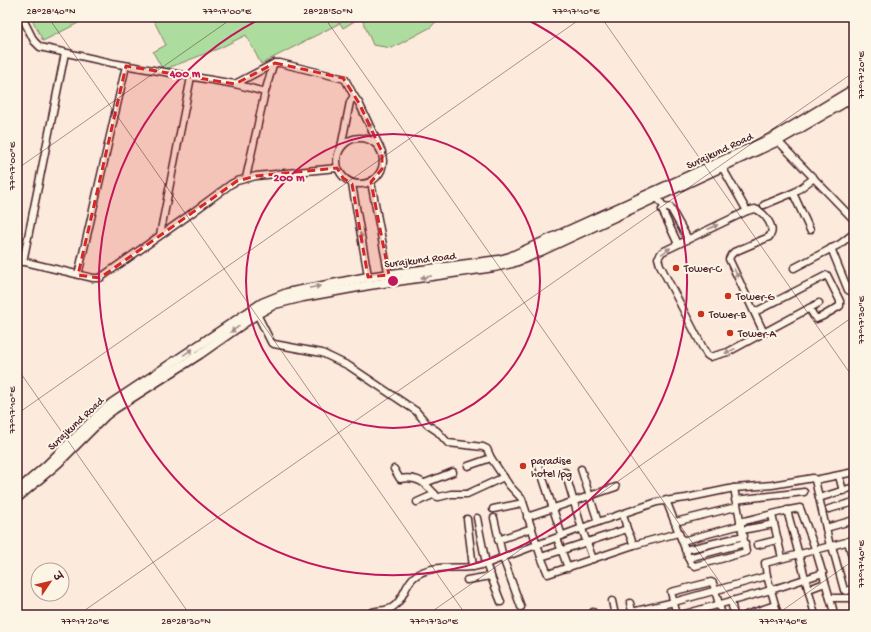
<svg xmlns="http://www.w3.org/2000/svg" width="871" height="632" font-family="'Gochi Hand','Playpen Sans Deva',sans-serif">
<rect width="100%" height="100%" fill="#fcebdc"/>
<filter id="ink" filterUnits="userSpaceOnUse"><feTurbulence type="fractalNoise" baseFrequency=".025" numOctaves="2"/><feDisplacementMap in="SourceGraphic" scale="8" xChannelSelector="R" yChannelSelector="G"/><feConvolveMatrix kernelMatrix="1 2 1 2 8 2 1 2 1" color-interpolation-filters="sRGB"/></filter>
<g filter="url(#ink)">
<g fill="#addd9e" stroke="#7c7e64">
<polygon points="31,17 90,17 43,41"/>
<polygon points="152,17 440,17 431,27 392,48 373,45 361,17 343,28 340,23 261,64 246,35 220,48 163,70 153,52 166,45"/>
</g>
<g fill="none" stroke-linecap="round" stroke-linejoin="round">
<g stroke="#4a1f2b" stroke-width="9">
<g id="minor">
<polyline points="22,17 34,41 40,47 112,63 235,84 265,92"/>
<polyline points="235,84 275,63"/>
<circle cx="360" cy="161" r="23"/>
<polyline points="776,139 854,220"/>
<polyline points="341,147 350,102 354,96"/>
<polyline points="722,167 747,211"/>
<polyline points="246,178 265,92 273,65 275,63 280,63 345,79 354,96 359,103 382,152"/>
<polyline points="371,182 389,277"/>
<polyline points="352,184 369,281"/>
<polyline points="793,193 810,230"/>
<polyline points="655,195 665,208 670,207 688,239"/>
<polyline points="764,205 795,192 814,178"/>
<polyline points="665,208 662,210 663,212 678,244"/>
<polyline points="160,235 191,77"/>
<polyline points="831,248 848,290 850,291 854,289"/>
<polyline points="17,260 93,278 100,278 185,218 231,184 237,181 256,176 337,168"/>
<polyline points="23,262 65,53"/>
<polyline points="794,268 840,244 854,233"/>
<polyline points="78,275 126,66"/>
<polyline points="755,312 827,275 840,301 840,306 823,316 816,319 809,308"/>
<polyline points="257,314 271,342 274,344 322,353 349,366 416,411 428,425 437,431 448,443 483,447 487,449 491,458 509,485 522,499 541,557 548,574 634,545 678,533"/>
<path d="M 764,333 L 729,259 L 731,255 L 734,252 L 769,237 C 777,228 764,212 755,209 L 747,211 L 662,252 L 658,258 L 660,265 L 703,348 L 707,355 L 710,357 L 728,352 L 819,303"/>
<polyline points="538,463 562,536"/>
<polyline points="468,466 491,458"/>
<path d="M 394,469 L 400,479 C 418,476 426,483 437,497 L 439,497 L 451,494 L 467,494 L 504,477"/>
<polyline points="581,469 598,522"/>
<polyline points="565,472 582,529 593,559"/>
<polyline points="839,476 843,491"/>
<polyline points="815,480 830,546"/>
<polyline points="425,483 453,472"/>
<polyline points="819,498 854,487"/>
<polyline points="666,500 691,564 695,566 746,552 734,488"/>
<polyline points="735,500 804,492"/>
<polyline points="417,502 435,494"/>
<polyline points="493,509 523,503"/>
<polyline points="829,509 854,502"/>
<polyline points="787,510 815,615"/>
<polyline points="623,514 627,529 634,545"/>
<polyline points="772,515 782,558"/>
<polyline points="527,517 616,487"/>
<polyline points="477,518 486,564 501,602"/>
<polyline points="494,518 503,558 521,607"/>
<polyline points="467,519 473,567"/>
<polyline points="675,522 736,507"/>
<polyline points="740,522 789,510 800,508 816,551 833,609"/>
<polyline points="826,528 854,520"/>
<polyline points="742,530 774,524"/>
<polyline points="557,538 568,568"/>
<polyline points="498,540 532,528"/>
<polyline points="682,541 741,525"/>
<polyline points="848,541 854,565"/>
<polyline points="757,545 777,540"/>
<polyline points="832,546 844,590 846,591 854,589"/>
<polyline points="685,550 744,536"/>
<polyline points="541,557 627,529"/>
<polyline points="688,558 745,543"/>
<polyline points="467,580 491,576"/>
<polyline points="809,589 825,583"/>
<polyline points="830,598 854,598"/>
<polyline points="612,601 615,615"/>
<polyline points="731,601 734,615"/>
<polyline points="630,603 633,615"/>
<polyline points="593,612 594,615"/>
<polyline points="632,612 674,602 767,576"/>
<path d="M 367,615 C 375,608 384,613 393,607 C 404,600 404,586 414,577 C 430,564 453,569 471,567 C 476,567 482,565 486,564 L 598,522 L 657,502 L 686,498 L 734,488 L 772,485 L 813,478 L 815,480 L 854,472"/>
<polyline points="677,615 671,592 711,582 713,583 722,615"/>
<polyline points="681,615 771,590 823,573"/>
<polyline points="746,615 775,605"/>
<polyline points="778,615 767,576 765,563 854,540"/>
</g>
</g>
<g stroke="#4a1f2b" stroke-width="11">
<g id="secondary">
<polyline points="17,491 46,466 102,411 112,403 262,303 287,293 368,277 499,260 510,257 774,137 854,89"/>
<polyline points="17,498 58,463 106,415 114,409 200,354 257,314 275,304 303,297 369,285 494,267 512,263 528,257 778,141 854,97"/>
</g>
</g>
<use href="#minor" stroke="#fcf5e5" stroke-width="6"/>
<use href="#secondary" stroke="#fcf5e5" stroke-width="8"/>
</g>
<defs><path id="oneway-solid" d="M-6-.8H1V-3.2L6.5 0L1 3.2V.8H-6Z"/></defs>
<g fill="#a38a88">
<use href="#oneway-solid" transform="translate(369 123) rotate(65)"/>
<use href="#oneway-solid" transform="translate(713 227) rotate(-25)"/>
<use href="#oneway-solid" transform="translate(361 238) rotate(-100)"/>
<use href="#oneway-solid" transform="translate(666 251) rotate(-34)"/>
<use href="#oneway-solid" transform="translate(736 273) rotate(64)"/>
<use href="#oneway-solid" transform="translate(426 277) rotate(171)"/>
<use href="#oneway-solid" transform="translate(315 287) rotate(-11)"/>
<use href="#oneway-solid" transform="translate(235 329) rotate(145)"/>
<use href="#oneway-solid" transform="translate(730 351) rotate(155)"/>
<use href="#oneway-solid" transform="translate(188 352) rotate(-34)"/>
</g>
</g>
<path fill="#d62828" fill-opacity="0.2" stroke="#d62828" stroke-width="3" stroke-dasharray="8 5" stroke-linejoin="round" d="M 275,63 L 343,78 L 359,103 L 382,152 L 382,169 L 371,182 L 389,275 L 368,277 L 352,184 L 343,178 L 337,168 L 256,176 L 237,181 L 100,278 L 78,275 L 126,66 L 235,84 Z"/>
<path fill="none" stroke="#4a1f2b" stroke-width="1" stroke-opacity="0.45" d="M 48,17 L 466,615M 324,17 L 743,615M 601,17 L 854,379M 17,169 L 234,17M 17,368 L 190,615M 17,414 L 583,17M 78,615 L 854,72M 427,615 L 854,316M 776,615 L 854,560"/>
<g fill="none" stroke="#c2185b" stroke-width="2">
<circle cx="393" cy="281" r="147"/>
<path d="M524 18A294 294 0 1 1 262 18"/>
</g>
<g fill="#c8321e" stroke="#fcf5e5" stroke-width="1.5">
<circle cx="676" cy="268" r="4"/>
<circle cx="728" cy="296" r="4"/>
<circle cx="701" cy="314" r="4"/>
<circle cx="730" cy="333" r="4"/>
<circle cx="523" cy="466" r="4"/>
</g>
<g text-anchor="middle" stroke-width="4" stroke-linejoin="round" paint-order="stroke">
<g font-size="11" fill="#4a1f2b" stroke="#fcf5e5">
<text transform="translate(719 150) rotate(-25)" y="4">Surajkund Road</text>
<text transform="translate(420 259) rotate(-7)" y="4">Surajkund Road</text>
<text transform="translate(75 423) rotate(-43)" y="4">Surajkund Road</text>
</g>
<g font-size="11" fill="#4a1f2b" stroke="#fcf5e5" text-anchor="start">
<text x="684" y="272">Tower-C</text>
<text x="736" y="300">Tower-G</text>
<text x="709" y="318">Tower-B</text>
<text x="738" y="337">Tower-A</text>
<text x="531" y="464">paradise<tspan x="531" dy="13">hotel /pg</tspan></text>
</g>
</g>
<circle cx="393" cy="281" r="6" fill="#c2185b" stroke="#fcf5e5" stroke-width="2"/>
<g font-size="12" text-anchor="middle" font-weight="bold" fill="#c2185b" stroke="#fcf5e5" stroke-width="4" stroke-linejoin="round" paint-order="stroke">
<text x="185" y="77">400 m</text>
<text x="289" y="181">200 m</text>
</g>
<rect width="871" height="632" fill="none" stroke="#fcf5e5" stroke-width="44"/>
<g transform="translate(50 582) rotate(55)"><circle r="19" fill="#fcf5e5" stroke="#b59f9b"/>
<path d="M0-3L7 15L0 10L-7 15Z" fill="#c8321e"/>
<text y="-6" font-size="11" font-weight="bold" text-anchor="middle" fill="#4a1f2b">उ</text>
</g>
<rect x="22" y="22" width="827" height="588" fill="none" stroke="#4a1f2b" stroke-width="1.5"/>
<g font-size="10" text-anchor="middle" fill="#4a1f2b">
<text x="51" y="14">28°28'40"N</text>
<text x="227" y="14">77°17'00"E</text>
<text x="328" y="14">28°28'50"N</text>
<text x="576" y="14">77°17'10"E</text>
<text transform="translate(860 75) rotate(-90)" y="4">77°17'20"E</text>
<text transform="translate(11 166) rotate(-90)" y="4">77°17'00"E</text>
<text transform="translate(860 320) rotate(-90)" y="4">77°17'30"E</text>
<text transform="translate(11 410) rotate(-90)" y="4">77°17'10"E</text>
<text transform="translate(860 564) rotate(-90)" y="4">77°17'40"E</text>
<text x="85" y="624">77°17'20"E</text>
<text x="186" y="624">28°28'30"N</text>
<text x="434" y="624">77°17'30"E</text>
<text x="783" y="624">77°17'40"E</text>
</g>
</svg>
